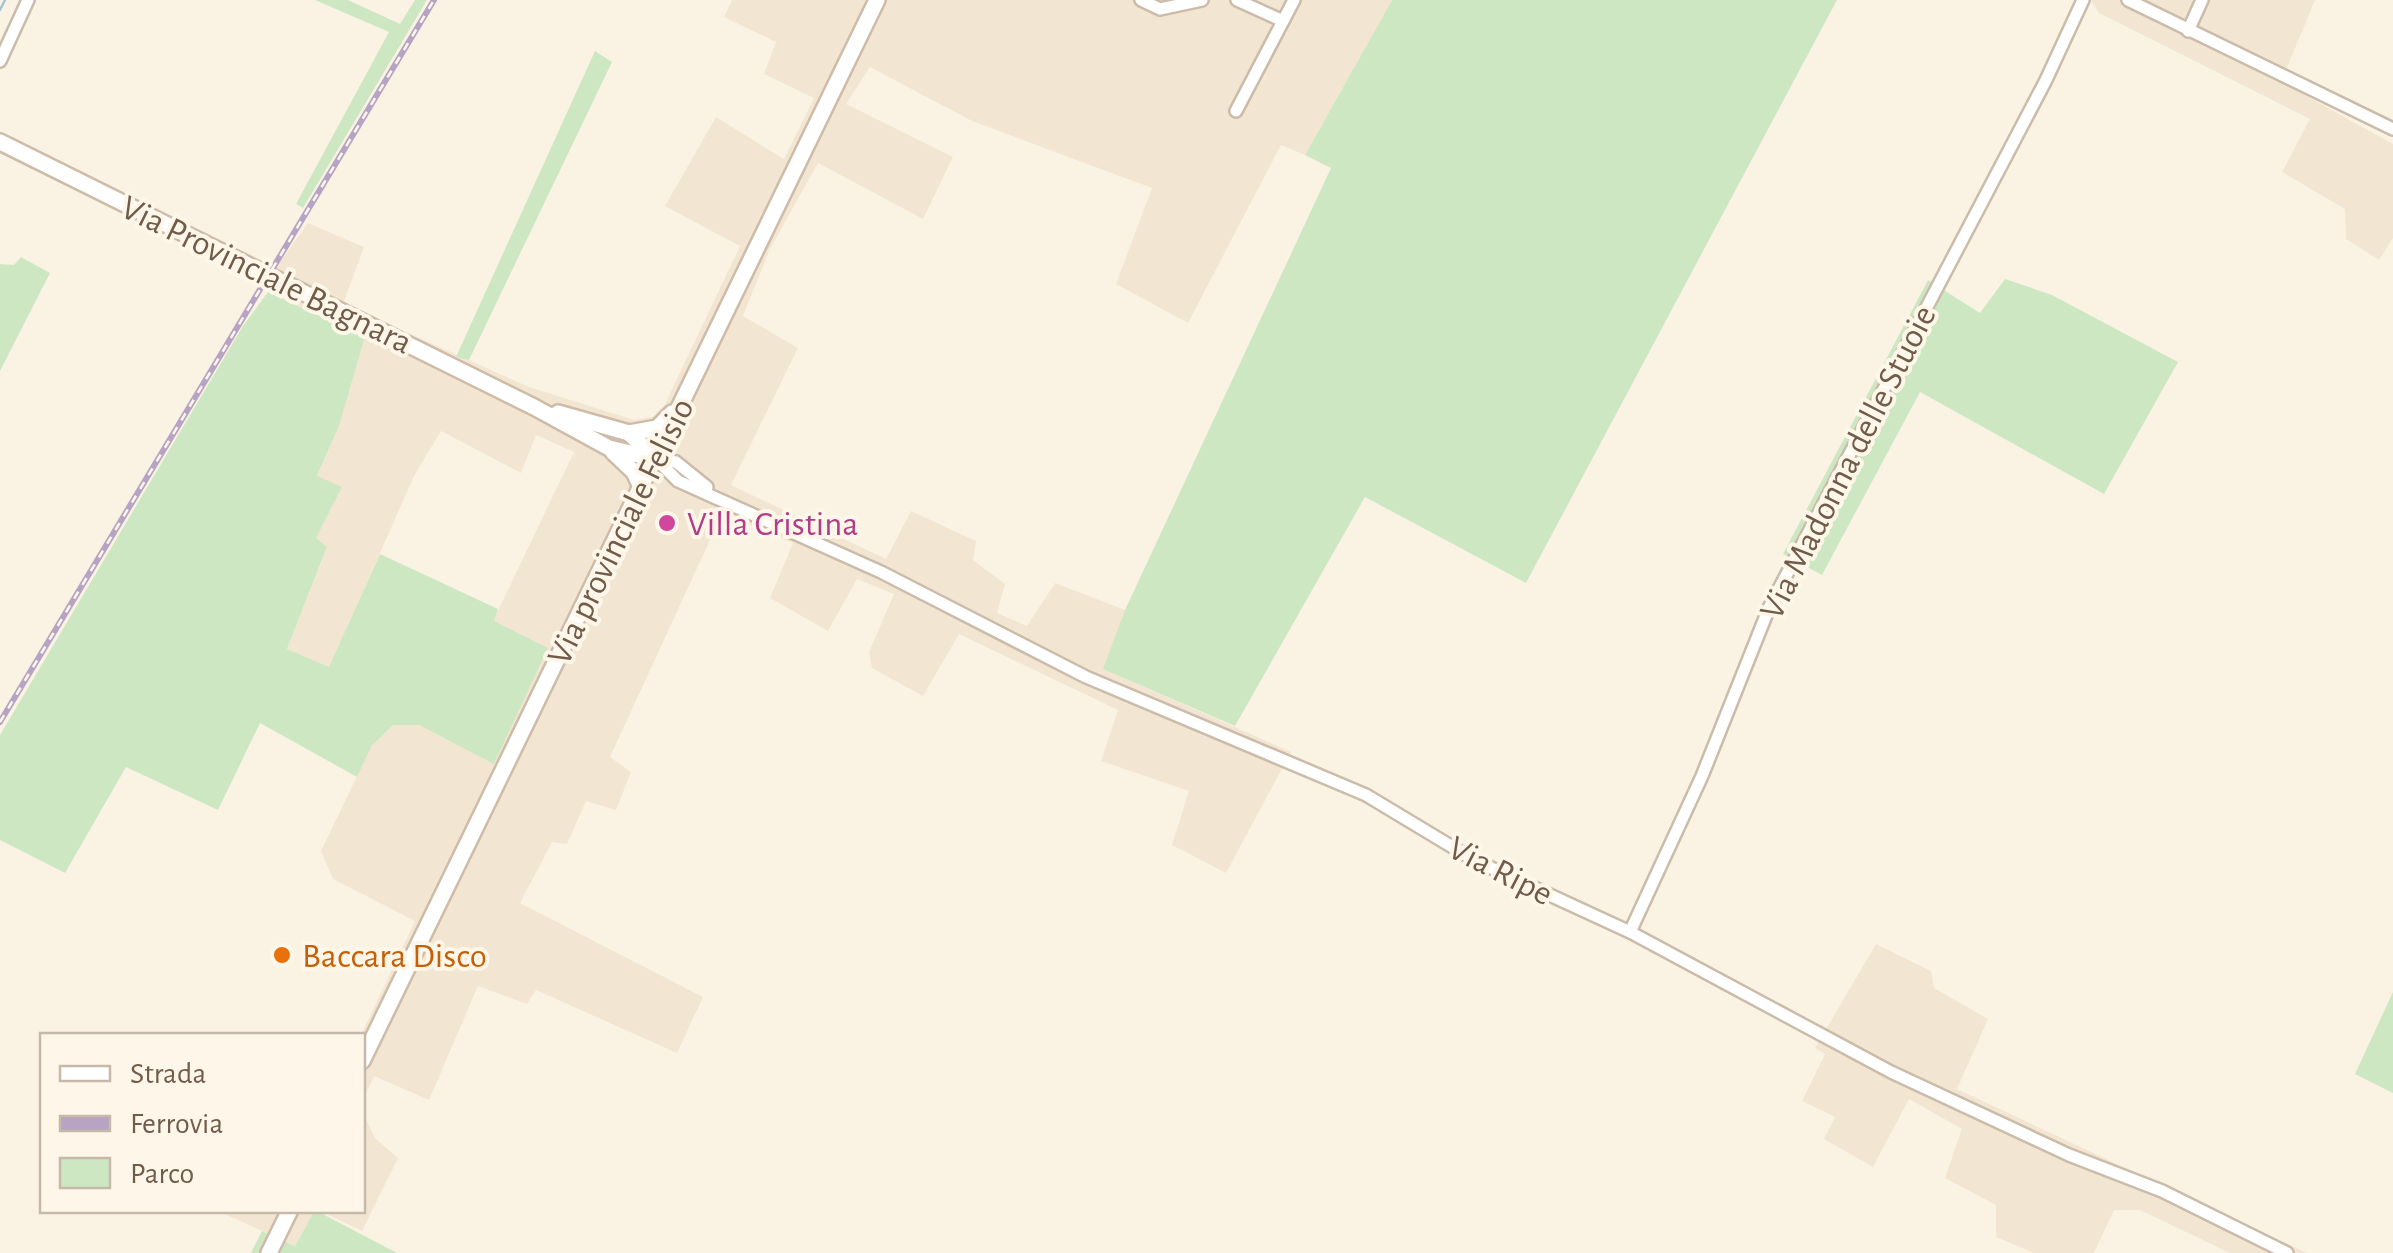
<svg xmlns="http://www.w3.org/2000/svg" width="2393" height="1253" font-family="'Alegreya Sans',sans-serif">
<rect width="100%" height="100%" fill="#faf3e3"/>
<g fill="#f2e6d2">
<polygon points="732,0 1392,0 1305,155 1281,145 1188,323 1116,284 1152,188 972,121 870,67 846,104 953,157 923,219 818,163 770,249 743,316 798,348 731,485 886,559 911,511 976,541 973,560 1005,584 997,613 1027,626 1055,583 1125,610 1104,669 1291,752 1226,873 1172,845 1189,791 1101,761 1118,710 959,634 923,696 872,668 869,652 894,594 857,579 828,631 770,598 793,543 722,514 610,757 631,772 616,810 586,801 567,844 552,842 520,903 703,997 677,1053 536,990 527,1004 478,986 429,1100 374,1076 363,1100 361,1035 415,921 333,879 321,851 371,747 393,725 419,725 494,763 493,621 574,452 536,435 521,473 441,431 415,474 329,668 287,649 327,548 316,539 317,477 339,426 365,337 268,292 275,269 308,223 364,247 343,304 529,387 634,420 652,417 665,404 740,246 665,206 716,117 784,159 814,98 764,74 776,42 724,17"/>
<polygon points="2091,0 2315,0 2281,82 2393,144 2393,238 2379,260 2346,239 2345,209 2282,172 2310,119 2099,13"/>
<polygon points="1876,944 1931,971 1934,988 1988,1019 1957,1089 2307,1253 2230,1253 2140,1210 2114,1210 2094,1253 2034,1253 1996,1237 1996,1205 1945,1178 1962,1129 1909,1099 1873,1167 1824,1139 1835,1117 1802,1101 1825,1054 1815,1048"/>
<polygon points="363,1113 375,1138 398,1158 362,1231 320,1211 362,1210"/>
<polygon points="218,1211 315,1211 295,1246"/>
</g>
<g fill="#cee7c3">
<polygon points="315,0 348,0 400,24 415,0 427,0 303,208 296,204 389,32"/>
<polygon points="1392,0 1837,0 1526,583 1365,497 1235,726 1103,669 1125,610 1331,168 1305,155"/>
<polygon points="595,51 612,62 469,360 456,357"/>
<polygon points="21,257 50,273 0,371 0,264 14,265"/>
<polygon points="2005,279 2052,295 2178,362 2104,494 1920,392 1822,575 1783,554 1928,280 1980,313"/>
<polygon points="268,292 365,337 339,426 317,476 342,487 316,538 327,547 287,649 329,667 380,554 498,609 494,621 548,648 494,764 419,725 393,725 371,747 357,777 260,723 218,810 126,767 65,873 0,840 0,735 243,326"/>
<polygon points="2393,992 2393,1093 2355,1074"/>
<polygon points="315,1210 397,1253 251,1253 262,1231 295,1246"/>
</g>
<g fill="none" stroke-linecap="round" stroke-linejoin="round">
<polyline stroke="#a0c7d4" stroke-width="2.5" points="0,10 5,0"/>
<g stroke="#cbbcaa" stroke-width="16">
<g id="minor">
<polyline points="1141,0 1160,9 1202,0"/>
<polyline points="1237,0 1283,21"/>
<polyline points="2128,0 2393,129"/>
<polyline points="2188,31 2202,0"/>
<polyline points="0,61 28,0"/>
<polyline points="1236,111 1294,0"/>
<polyline points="656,459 678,481 881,572 1086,677 1366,795 1474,860 1630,932 1891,1072 2069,1155 2162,1191 2287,1253"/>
<polyline points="656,459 676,462 707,487"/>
<polyline points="1630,932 1702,776 1769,608 2046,80 2083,0"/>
</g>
</g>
<g stroke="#cebca9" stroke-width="20">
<g id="secondary">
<polyline points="0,142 534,407 609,448 656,459"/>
<polyline points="558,413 629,433 656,459"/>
<polyline points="629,433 657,428 672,413"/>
<polyline points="613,452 634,472 641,487"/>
<polyline points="362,1061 877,0"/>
<polyline points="269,1253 290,1210"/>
</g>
</g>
<use href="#minor" stroke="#fff" stroke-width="11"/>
<use href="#secondary" stroke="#fff" stroke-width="15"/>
<g stroke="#b7a3c3" stroke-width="6">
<polyline id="rail" points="0,722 434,0"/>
</g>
<use href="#rail" stroke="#fef7e9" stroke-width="2.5" stroke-dasharray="8" stroke-linecap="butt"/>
</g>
<circle fill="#d1479c" stroke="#fef7e9" stroke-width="4" cx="667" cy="523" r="10"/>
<circle fill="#e8710a" stroke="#fef7e9" stroke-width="4" cx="282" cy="955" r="10"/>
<g text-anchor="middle" stroke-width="8" stroke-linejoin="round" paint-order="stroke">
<g font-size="35" fill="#715c4b" stroke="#fef7e9">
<text transform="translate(267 274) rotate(26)" y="12">Via Provinciale Bagnara</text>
<text transform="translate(1847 462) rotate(-63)" y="12">Via Madonna delle Stuoie</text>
<text transform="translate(620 531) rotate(-64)" y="12">Via provinciale Felisio</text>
<text transform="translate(1501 870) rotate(27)" y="12">Via Ripe</text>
</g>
<g font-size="35" fill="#b23c85" stroke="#fef7e9" text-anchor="start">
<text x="687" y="535">Villa Cristina</text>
</g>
<g font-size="35" fill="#c56008" stroke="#fef7e9" text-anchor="start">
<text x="302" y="967">Baccara Disco</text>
</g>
</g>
<rect x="40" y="1033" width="325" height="180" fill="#fef7e9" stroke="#c6b9aa" stroke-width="2.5"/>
<rect x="60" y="1066" width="50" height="15" fill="#ffffff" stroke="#c6b9aa" stroke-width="2.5"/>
<text x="130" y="1083" font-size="30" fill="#715c4b">Strada</text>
<rect x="60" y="1116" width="50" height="15" fill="#b7a3c3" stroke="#c6b9aa" stroke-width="2.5"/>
<text x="130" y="1133" font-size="30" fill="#715c4b">Ferrovia</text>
<rect x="60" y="1158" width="50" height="30" fill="#cee7c3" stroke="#c6b9aa" stroke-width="2.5"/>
<text x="130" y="1183" font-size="30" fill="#715c4b">Parco</text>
</svg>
